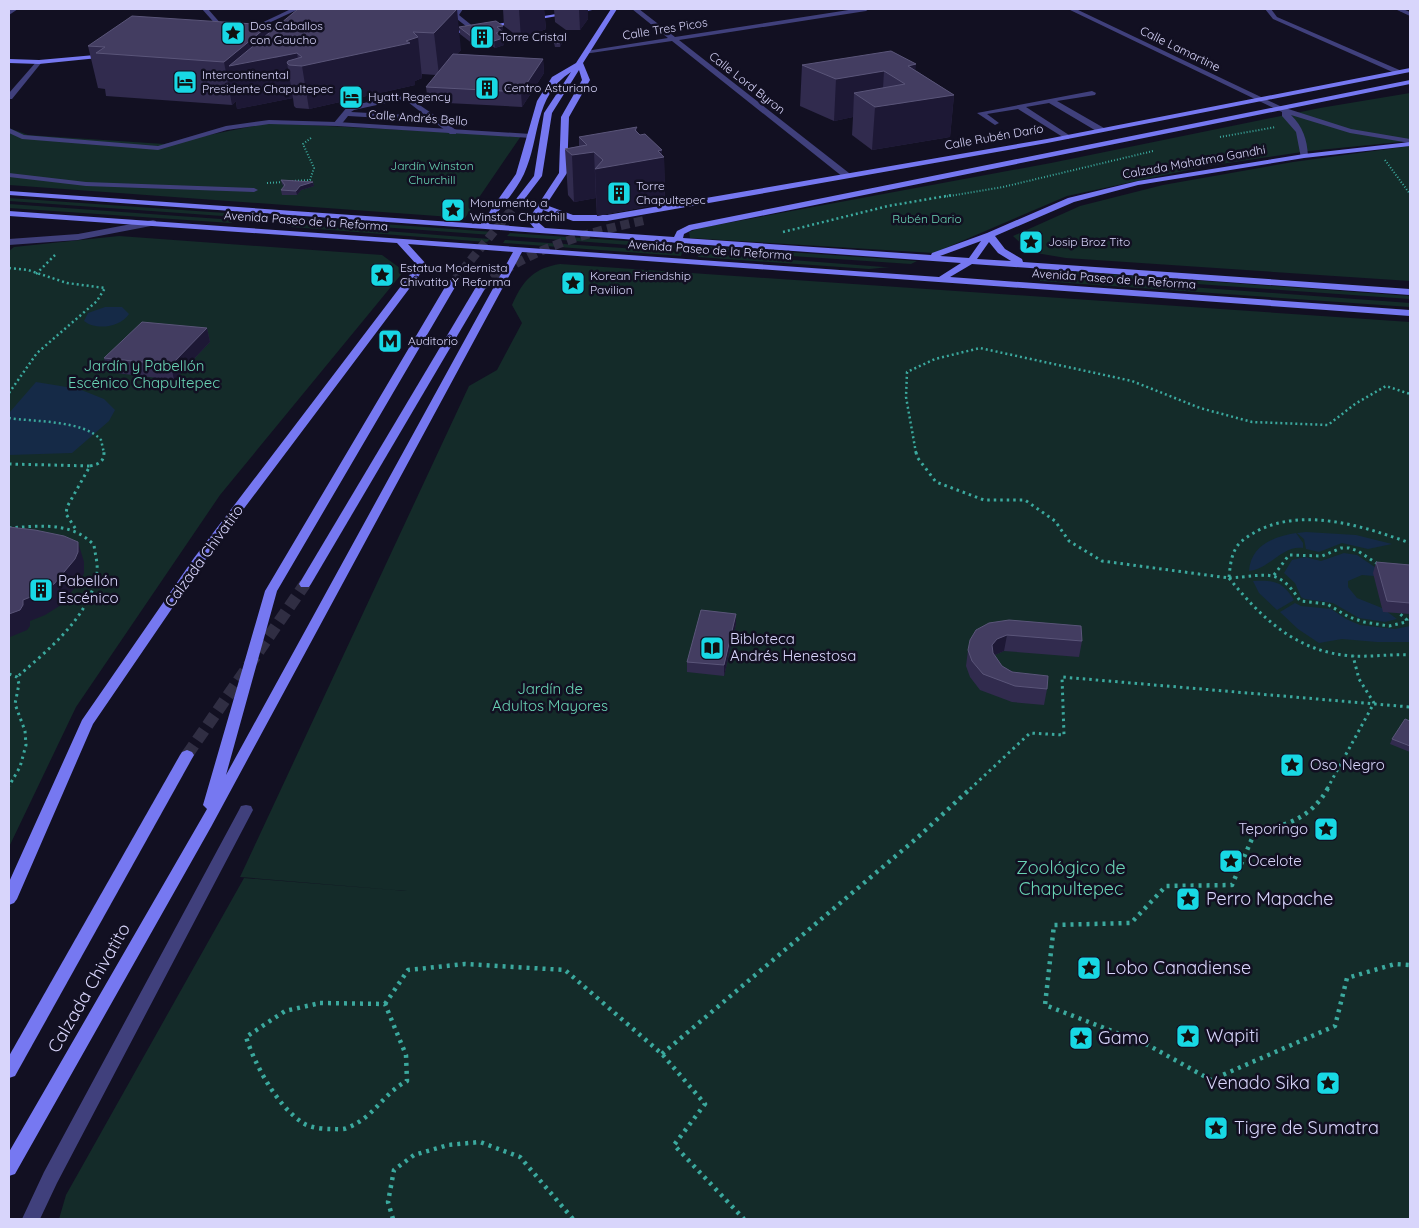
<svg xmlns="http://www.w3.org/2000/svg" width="1419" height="1228" font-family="Quicksand,sans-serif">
<rect width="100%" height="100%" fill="#121022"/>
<g fill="#142b29">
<polygon points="1410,93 1410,141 1309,151 1207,166 1067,196 934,253 690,238 689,232 700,228 1051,163 1320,108"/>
<polygon points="269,123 521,136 465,218 9,185 9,128 28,135 164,144"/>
<polygon points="1410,146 1410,281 1066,258 1030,252 1013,236 1080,206 1163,185 1293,162"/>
<polygon points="9,198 240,214 237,217 9,201"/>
<polygon points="9,204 235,220 231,223 9,208"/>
<polygon points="300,218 494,232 492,235 297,221"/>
<polygon points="294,224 490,239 487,242 291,227"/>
<polygon points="510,233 685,245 683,249 507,236"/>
<polygon points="119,236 382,255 404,271 220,495 76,707 9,847 9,251 14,247"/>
<polygon points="505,240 682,252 681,256 503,243"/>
<polygon points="702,246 917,261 911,264 701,250"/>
<polygon points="699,253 884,267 890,267 869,269 698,257"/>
<path d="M 560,264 L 1410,322 L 1410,1219 L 59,1219 L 66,1195 L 244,878 L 407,891 L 240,877 L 469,386 L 497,370 L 522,323 L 512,305 C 523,280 534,268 560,264 Z"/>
<polygon points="1040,269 1410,296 1410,299 1040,273"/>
<polygon points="1040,276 1410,303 1410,307 1040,281"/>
</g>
<g fill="#152a47">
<path d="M 105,307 L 122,307 L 129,314 C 121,327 96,331 84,321 L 88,313 Z"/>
<polygon points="36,382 79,389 104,399 115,410 109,421 72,453 9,455 9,413"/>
<polygon points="1306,532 1356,535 1392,544 1368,549 1342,543 1319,552 1306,549 1304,539 1297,533"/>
<path d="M 1296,533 L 1303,543 L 1303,548 C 1282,545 1270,569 1249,571 C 1251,545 1273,537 1296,533 Z"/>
<polygon points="1344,553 1357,555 1379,570 1374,576 1362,575 1348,581 1348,587 1357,598 1382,608 1397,619 1385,622 1359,618 1333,603 1305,599 1301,597 1295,583 1284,573 1292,560 1305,557 1321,561"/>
<path d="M 1253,581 C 1275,580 1282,581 1294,600 L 1277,610 L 1259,593 Z"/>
<polygon points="1295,603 1301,606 1331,609 1346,619 1360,625 1395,629 1410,626 1410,642 1377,642 1342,639 1319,643 1298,629 1280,612"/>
</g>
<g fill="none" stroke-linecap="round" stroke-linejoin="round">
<g stroke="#302e43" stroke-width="9" stroke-dasharray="9 5" stroke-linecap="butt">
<polyline points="453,282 517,203"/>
<path d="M 481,287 C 530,248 585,233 646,220"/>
</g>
<polyline stroke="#302e43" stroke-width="12" stroke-dasharray="12 6" stroke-linecap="butt" points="187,755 305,584"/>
<g stroke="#3ba99e" stroke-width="2" stroke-dasharray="1 2" stroke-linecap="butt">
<polyline points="1220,137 1276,127"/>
<polyline points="1385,160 1410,194"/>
<polyline points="292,181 310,180 314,168 303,144 311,138"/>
<polyline points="267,183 284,182"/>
<polyline points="944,197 1003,187 1153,151"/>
</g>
<g stroke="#3ba99e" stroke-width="2.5" stroke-dasharray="2 3" stroke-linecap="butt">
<polyline points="783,232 888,206 952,195"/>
<polyline points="9,268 28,270 67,283 105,288 97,301 37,353 9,393"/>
<polyline points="36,274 55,255"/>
<path d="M 9,418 C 34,422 84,420 101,440 L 104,453"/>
<polyline points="916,453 906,397 907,372 935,359 980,348 1132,381 1200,408 1252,422 1328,425 1355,404 1386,386 1410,394"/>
</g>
<g stroke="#3ba99e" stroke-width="3" stroke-dasharray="2.5 4" stroke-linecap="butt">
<path d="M 916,452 L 917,457 L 936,482 L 984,500 L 1025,500 L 1055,521 L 1069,541 L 1102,561 L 1229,578 C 1230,567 1231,554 1238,545 C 1243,539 1250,535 1257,531 C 1304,507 1363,526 1410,543"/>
<polyline points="9,464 90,466 67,507 66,514 77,531"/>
<path d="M 90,466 C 99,464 104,462 104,452"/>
<path d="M 9,528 C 39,526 71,521 94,545 C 95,554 98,563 97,572 C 91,616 48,650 17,677"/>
<polyline points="1274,575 1289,555 1322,556 1341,548 1349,548 1358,551 1379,565"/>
<path d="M 1229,578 C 1262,619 1297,652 1352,656 C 1371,657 1391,654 1410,655"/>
<path d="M 1229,578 C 1266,576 1278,566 1300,601 L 1327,604 L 1349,617 L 1364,622 L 1389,626 L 1406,622 L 1407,620 L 1399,613"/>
<polyline points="9,674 17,677 19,684 15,704 25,731 26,745 20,767 9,786"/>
<polyline points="970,789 1030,733 1064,735 1062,677 1410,707"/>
<polyline points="1327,789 1374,703 1359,679 1353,656"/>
</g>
<g stroke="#3ba99e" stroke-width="4.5" stroke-dasharray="3 5" stroke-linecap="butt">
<path d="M 1328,788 C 1310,820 1286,824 1254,834 L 1232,885 L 1166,886 L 1131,923 L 1054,925 L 1045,1005 L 1148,1045 L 1211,1080 L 1335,1026 L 1347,978 L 1395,964 L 1410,965"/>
<path d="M 320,1003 L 385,1004 L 406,1055 L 407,1081 C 382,1094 375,1117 347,1128 C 343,1130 337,1129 332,1129 C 323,1129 311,1128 303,1123 C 277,1106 255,1065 246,1037 L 285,1011 Z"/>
<polyline points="385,1004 408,970 465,964 565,970 662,1054 705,1104 674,1145 744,1219"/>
<polyline points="662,1054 917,838 971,788"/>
<polyline points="393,1219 388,1202 394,1170 414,1155 448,1145 480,1142 520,1157 573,1219"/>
</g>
<g fill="#40407c" fill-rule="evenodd">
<polygon points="1265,9 1271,9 1277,17 1404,72 1397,74 1273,19"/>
<polygon points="1092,91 1096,93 1095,95 1057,101 1104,128 1104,132 1098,132 1049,103 1026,107 1069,135 1069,139 1066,139 1018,109 987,114 999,123 995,125 977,113"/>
<path d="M 405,95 L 456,130 L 456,134 L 450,134 L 433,121 L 348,116 L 340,126 L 333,124 L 348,106 ZM 404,99 L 426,116 L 351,112 L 354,110 Z"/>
<polygon points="153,220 156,221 156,225 78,240 9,245 9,239 78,234"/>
<polygon points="246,805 251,806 253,810 57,1183 40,1219 22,1219 44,1172 239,810 241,806"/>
</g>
<g fill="#40407c" fill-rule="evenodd">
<polygon points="11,9 18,9 9,15 9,10"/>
<polygon points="202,9 208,9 222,25 222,27 218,27"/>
<polygon points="291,9 299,9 260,27 255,26"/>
<polygon points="457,9 463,9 459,15 475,28 475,30 471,30 453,16"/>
<polygon points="632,9 639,9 675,37 855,9 869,9 866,11 679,40 849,173 849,177 843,177 672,41 584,54 584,52 586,51 668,38"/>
<path d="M 1068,9 L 1076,9 L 1282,107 L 1351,129 L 1410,139 L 1410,143 L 1350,133 L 1291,115 C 1303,127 1307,139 1308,156 L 1301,158 L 1296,132 L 1282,116 L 1282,112 Z"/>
<polygon points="1395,9 1403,9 1410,12 1410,16"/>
<polygon points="37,61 42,62 12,99 9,99 9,93"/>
<polygon points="269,120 337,122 531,134 535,136 531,138 337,126 269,124 227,130 158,150 22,139 9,133 9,128 24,135 158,146 226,126"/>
<polygon points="9,173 86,182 254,188 258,190 254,192 86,186 9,177"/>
</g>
<g fill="#7678f1" fill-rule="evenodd">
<polygon points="585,9 598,9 442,36 439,34"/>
<path d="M 611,9 L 617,9 L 583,63 L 590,80 L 569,117 L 567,173 L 546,205 L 573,215 L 607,215 L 1047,139 L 1410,68 L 1410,72 L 1047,143 L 607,221 L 573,221 L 543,210 L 538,222 L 545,228 L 674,237 L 677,231 L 689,225 L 1410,80 L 1410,84 L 692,230 L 684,234 L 683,238 L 931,255 L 932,253 L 987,233 L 1068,198 L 1138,181 L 1304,154 L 1410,142 L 1410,146 L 1304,158 L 1138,185 L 1074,202 L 995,236 L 1005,249 L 1022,259 L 1023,262 L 1410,289 L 1410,295 L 972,264 L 950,277 L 1410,310 L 1410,316 L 522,252 L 211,827 L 15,1174 L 9,1176 L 9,1152 L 207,809 L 203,805 L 265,591 L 448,282 L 450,280 L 456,280 L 458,282 L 277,591 L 226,775 L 513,252 L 408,244 L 427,265 L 203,563 L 93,724 L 17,899 L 14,903 L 9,905 L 9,882 L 82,720 L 194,558 L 417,265 L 397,243 L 9,216 L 9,211 L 939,277 L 961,263 L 9,195 L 9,191 L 481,224 L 516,174 L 537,101 L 552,77 L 576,63 ZM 579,70 L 582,80 L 561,117 L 559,173 L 532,214 L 530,223 L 534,228 L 489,224 C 500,208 516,191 524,174 C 541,137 533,97 571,72 L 544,113 L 534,176 L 513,203 L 514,205 L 520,205 L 542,176 L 552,113 ZM 981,241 L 969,258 L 940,256 ZM 989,242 L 998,253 L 1011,261 L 977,259 Z"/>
<polygon points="106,54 108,55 108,57 39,64 9,63 9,59 39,60"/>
<polygon points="481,284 486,287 311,584 309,587 301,587 299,584 476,287"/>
<polygon points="187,750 192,752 194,755 15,1076 9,1078 9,1056 180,755 182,752"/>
</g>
</g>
<g fill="#312b4e">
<polygon points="438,9 461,50 457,54 543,59 544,73 522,107 428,102 426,87 436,75 422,74 422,78 415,81 415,85 309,109 296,108 294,106 293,98 237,109 236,101 232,105 106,96 105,89 98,88 88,46 269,25 270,32"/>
<polygon points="503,9 544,9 546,29 521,39 504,26"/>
<polygon points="554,9 588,9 588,19 580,30 566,30 555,22"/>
<polygon points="459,27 504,34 503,34 504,45 495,48 487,42 473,44 460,34"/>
<polygon points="563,36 564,39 560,47 555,47 554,43"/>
<polygon points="802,65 915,70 954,95 950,137 872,150 852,135 853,117 834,121 800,106"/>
<polygon points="637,133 662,150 662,155 664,157 665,203 597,216 596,198 574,202 568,195 565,149 579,146 579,137"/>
<polygon points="281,180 313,182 314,186 301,190 297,195 282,195 281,190 284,187 282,184"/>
<polygon points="207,328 210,342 174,380 108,372 104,358"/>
<polygon points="1376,562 1410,565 1410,614 1383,612 1373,573"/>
<polygon points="736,614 736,624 724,676 687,672 687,662"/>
<polygon points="989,623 1082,641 1079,657 1004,651 995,655 1002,666 1047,689 1044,705 1012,702 980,690 970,677 966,666 968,650"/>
<polygon points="1410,721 1410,752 1390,744 1392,739"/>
</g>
<g fill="#1d1835">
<polygon points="457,9 461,50 439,75 434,33"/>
<polygon points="519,9 544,9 546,29 521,39"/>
<polygon points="579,9 588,9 588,19 580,30"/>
<polygon points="269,25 275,58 297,53 299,66 287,63 293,98 237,109 236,101 232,105 224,62"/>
<polygon points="503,26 504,45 495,48 494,41 497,27"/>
<polygon points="486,34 487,42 473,44 472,37"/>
<polygon points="563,36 564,39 560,47 560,43"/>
<polygon points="418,37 422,78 415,81 415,85 309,109 302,66 406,41"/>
<polygon points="543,59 544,73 522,107 521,92"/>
<polygon points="916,64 913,101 954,95 950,137 872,150 875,107 854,93 853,117 834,121 836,79 884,71 882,106 905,103 908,66"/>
<polygon points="637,127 638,161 658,151 662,150 662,157 664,157 665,203 597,216 595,169"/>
<polygon points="594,152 596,198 574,202 572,155"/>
<polygon points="313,182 314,186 301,190 297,195 296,191 300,186"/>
<polygon points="207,328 210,342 174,380 171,365"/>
<polygon points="78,542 84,562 84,573 81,580 61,605 45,615 30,621 30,626 27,630 10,637 9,634 9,614"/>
<polygon points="736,614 736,624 724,676 724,665"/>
<polygon points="1007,635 1004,651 995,655 990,661 992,645 997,639"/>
</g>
<g fill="#433d61" stroke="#5a5579">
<polygon points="298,9 457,9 434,33 413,32 418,37 406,41 410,43 302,66 289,65 287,63 288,61 302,57 297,53 229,66"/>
<polygon points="132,16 269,25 224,62 96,53 105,47 88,46"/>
<polygon points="496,21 503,26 497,27 503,32 496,33 503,38 494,41 486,34 472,37 459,27"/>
<polygon points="558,35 563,36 560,43 554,43"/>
<polygon points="891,51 916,64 908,66 954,95 875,107 854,93 905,84 884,71 836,79 802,65"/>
<polygon points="453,54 543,59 521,92 426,87"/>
<polygon points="637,127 635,130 640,135 645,134 662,150 658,151 664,157 595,169 603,160 594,152 572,155 565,149 587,145 579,137"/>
<polygon points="281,180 313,182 300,186 296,191 281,190 285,185"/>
<polygon points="142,322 207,328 171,365 104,358"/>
<polygon points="9,527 35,530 64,536 78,542 78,552 75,559 54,584 38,594 23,600 23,605 20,610 9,614"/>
<polygon points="1376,562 1410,565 1410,603 1387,601"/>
<polygon points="701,610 736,614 724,665 687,662"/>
<polygon points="1009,620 1081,626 1082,641 1007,635 997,639 992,645 993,653 1002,666 1012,672 1048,676 1047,689 1015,686 983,674 972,661 968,650 970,640 976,630 989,623"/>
<polygon points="1405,719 1410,721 1410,746 1392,739"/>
</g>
<defs>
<g id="sight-square" transform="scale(1.25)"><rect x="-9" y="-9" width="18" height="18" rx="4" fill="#18d8e4" stroke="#121022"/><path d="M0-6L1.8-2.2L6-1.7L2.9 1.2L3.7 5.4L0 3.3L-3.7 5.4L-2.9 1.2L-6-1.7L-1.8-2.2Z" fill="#111"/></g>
<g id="building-square" transform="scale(1.25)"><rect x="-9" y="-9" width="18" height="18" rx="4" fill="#18d8e4" stroke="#121022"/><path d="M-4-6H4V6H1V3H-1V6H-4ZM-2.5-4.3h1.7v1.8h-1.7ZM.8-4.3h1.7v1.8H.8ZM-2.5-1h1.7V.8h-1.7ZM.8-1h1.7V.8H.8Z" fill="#111"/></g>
<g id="hotel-square" transform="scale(1.25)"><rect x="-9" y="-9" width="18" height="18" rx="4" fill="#18d8e4" stroke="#121022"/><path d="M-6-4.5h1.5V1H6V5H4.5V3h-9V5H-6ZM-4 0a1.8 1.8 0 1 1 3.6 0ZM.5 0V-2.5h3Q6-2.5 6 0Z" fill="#111"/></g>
<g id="metro-square" transform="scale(1.25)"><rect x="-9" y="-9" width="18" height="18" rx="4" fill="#18d8e4" stroke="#121022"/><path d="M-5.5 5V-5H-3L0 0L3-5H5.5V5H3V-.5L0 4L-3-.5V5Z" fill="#111"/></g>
<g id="library-square" transform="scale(1.25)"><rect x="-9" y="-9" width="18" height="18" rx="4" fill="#18d8e4" stroke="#121022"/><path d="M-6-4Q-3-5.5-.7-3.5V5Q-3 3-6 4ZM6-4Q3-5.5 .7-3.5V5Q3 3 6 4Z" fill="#111"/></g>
</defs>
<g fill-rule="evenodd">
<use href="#sight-square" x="233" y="33"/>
<use href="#building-square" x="482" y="37"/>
<use href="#hotel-square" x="185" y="82"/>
<use href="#building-square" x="487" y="88"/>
<use href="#hotel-square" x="351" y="97"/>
<use href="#building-square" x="619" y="193"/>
<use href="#sight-square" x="453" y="210"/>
<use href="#sight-square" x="1031" y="242"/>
<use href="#sight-square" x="382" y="275"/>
<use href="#sight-square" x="573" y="283"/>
<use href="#metro-square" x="390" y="341"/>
<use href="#building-square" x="41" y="590"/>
<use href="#library-square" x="712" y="648"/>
<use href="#sight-square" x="1292" y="765"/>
<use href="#sight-square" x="1326" y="829"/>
<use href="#sight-square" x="1231" y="861"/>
<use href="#sight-square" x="1188" y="899"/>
<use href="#sight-square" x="1089" y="968"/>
<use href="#sight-square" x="1188" y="1036"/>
<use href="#sight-square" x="1081" y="1038"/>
<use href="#sight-square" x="1328" y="1083"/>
<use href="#sight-square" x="1216" y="1128"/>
</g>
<g text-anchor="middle" stroke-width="5" stroke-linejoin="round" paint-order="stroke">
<g font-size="12" fill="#d8d5fb" stroke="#121022" text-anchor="start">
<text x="250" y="30">Dos Caballos<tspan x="250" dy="14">con Gaucho</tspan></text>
<text x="500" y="41">Torre Cristal</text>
<text x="202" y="79">Intercontinental<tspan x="202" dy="14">Presidente Chapultepec</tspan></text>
<text x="504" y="92">Centro Asturiano</text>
<text x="368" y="101">Hyatt Regency</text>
<text x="636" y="190">Torre<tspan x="636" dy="14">Chapultepec</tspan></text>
<text x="470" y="207">Monumento a<tspan x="470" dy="14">Winston Churchill</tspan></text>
<text x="1048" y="246">Josip Broz Tito</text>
<text x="400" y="272">Estatua Modernista<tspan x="400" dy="14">Chivatito Y Reforma</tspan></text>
<text x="590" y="280">Korean Friendship<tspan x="590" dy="14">Pavilion</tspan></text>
<text x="408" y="345">Auditorio</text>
</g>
<g font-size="12" fill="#d8d5fb" stroke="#121022">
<text transform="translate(665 29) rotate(-9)" y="4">Calle Tres Picos</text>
<text transform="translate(1180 49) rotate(26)" y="4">Calle Lamartine</text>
<text transform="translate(747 83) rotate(38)" y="4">Calle Lord Byron</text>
<text transform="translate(418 118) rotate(4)" y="4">Calle Andrés Bello</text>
<text transform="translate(994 137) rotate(-10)" y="4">Calle Rubén Darío</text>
<text transform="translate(1194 162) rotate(-10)" y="4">Calzada Mahatma Gandhi</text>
<text transform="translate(306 221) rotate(4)" y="4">Avenida Paseo de la Reforma</text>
<text transform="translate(710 250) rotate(4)" y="4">Avenida Paseo de la Reforma</text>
<text transform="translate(1114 279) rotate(4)" y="4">Avenida Paseo de la Reforma</text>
</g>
<g font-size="12" fill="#69d3b4" stroke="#121022">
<text x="432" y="170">Jardín Winston<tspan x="432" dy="14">Churchill</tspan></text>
<text x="927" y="223">Rubén Dario</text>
</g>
<g font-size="15" fill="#69d3b4" stroke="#121022">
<text x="144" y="371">Jardín y Pabellón<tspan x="144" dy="17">Escénico Chapultepec</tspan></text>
<text x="550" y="694">Jardín de<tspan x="550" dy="17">Adultos Mayores</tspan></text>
</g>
<g font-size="15" fill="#d8d5fb" stroke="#121022">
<text transform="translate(204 556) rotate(-54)" y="5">Calzada Chivatito</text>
</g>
<g font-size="15" fill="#d8d5fb" stroke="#121022" text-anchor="start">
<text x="58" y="586">Pabellón<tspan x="58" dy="17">Escénico</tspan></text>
<text x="730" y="644">Bibloteca<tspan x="730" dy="17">Andrés Henestosa</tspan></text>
<text x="1310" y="770">Oso Negro</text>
<text x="1308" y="834" text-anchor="end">Teporingo</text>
<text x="1248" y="866">Ocelote</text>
</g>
<g font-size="18" fill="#69d3b4" stroke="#121022">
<text x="1071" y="874">Zoológico de<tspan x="1071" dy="21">Chapultepec</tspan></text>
</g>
<g font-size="18" fill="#d8d5fb" stroke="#121022" text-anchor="start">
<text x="1206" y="905">Perro Mapache</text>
<text x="1106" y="974">Lobo Canadiense</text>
<text x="1206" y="1042">Wapiti</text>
<text x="1098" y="1044">Gamo</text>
<text x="1310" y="1089" text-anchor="end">Venado Sika</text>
<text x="1234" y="1134">Tigre de Sumatra</text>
</g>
<g font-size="18" fill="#d8d5fb" stroke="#121022">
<text transform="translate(89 988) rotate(-60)" y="6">Calzada Chivatito</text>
</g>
</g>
<rect width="1419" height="1228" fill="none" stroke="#d8d5fb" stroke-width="20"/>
</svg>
